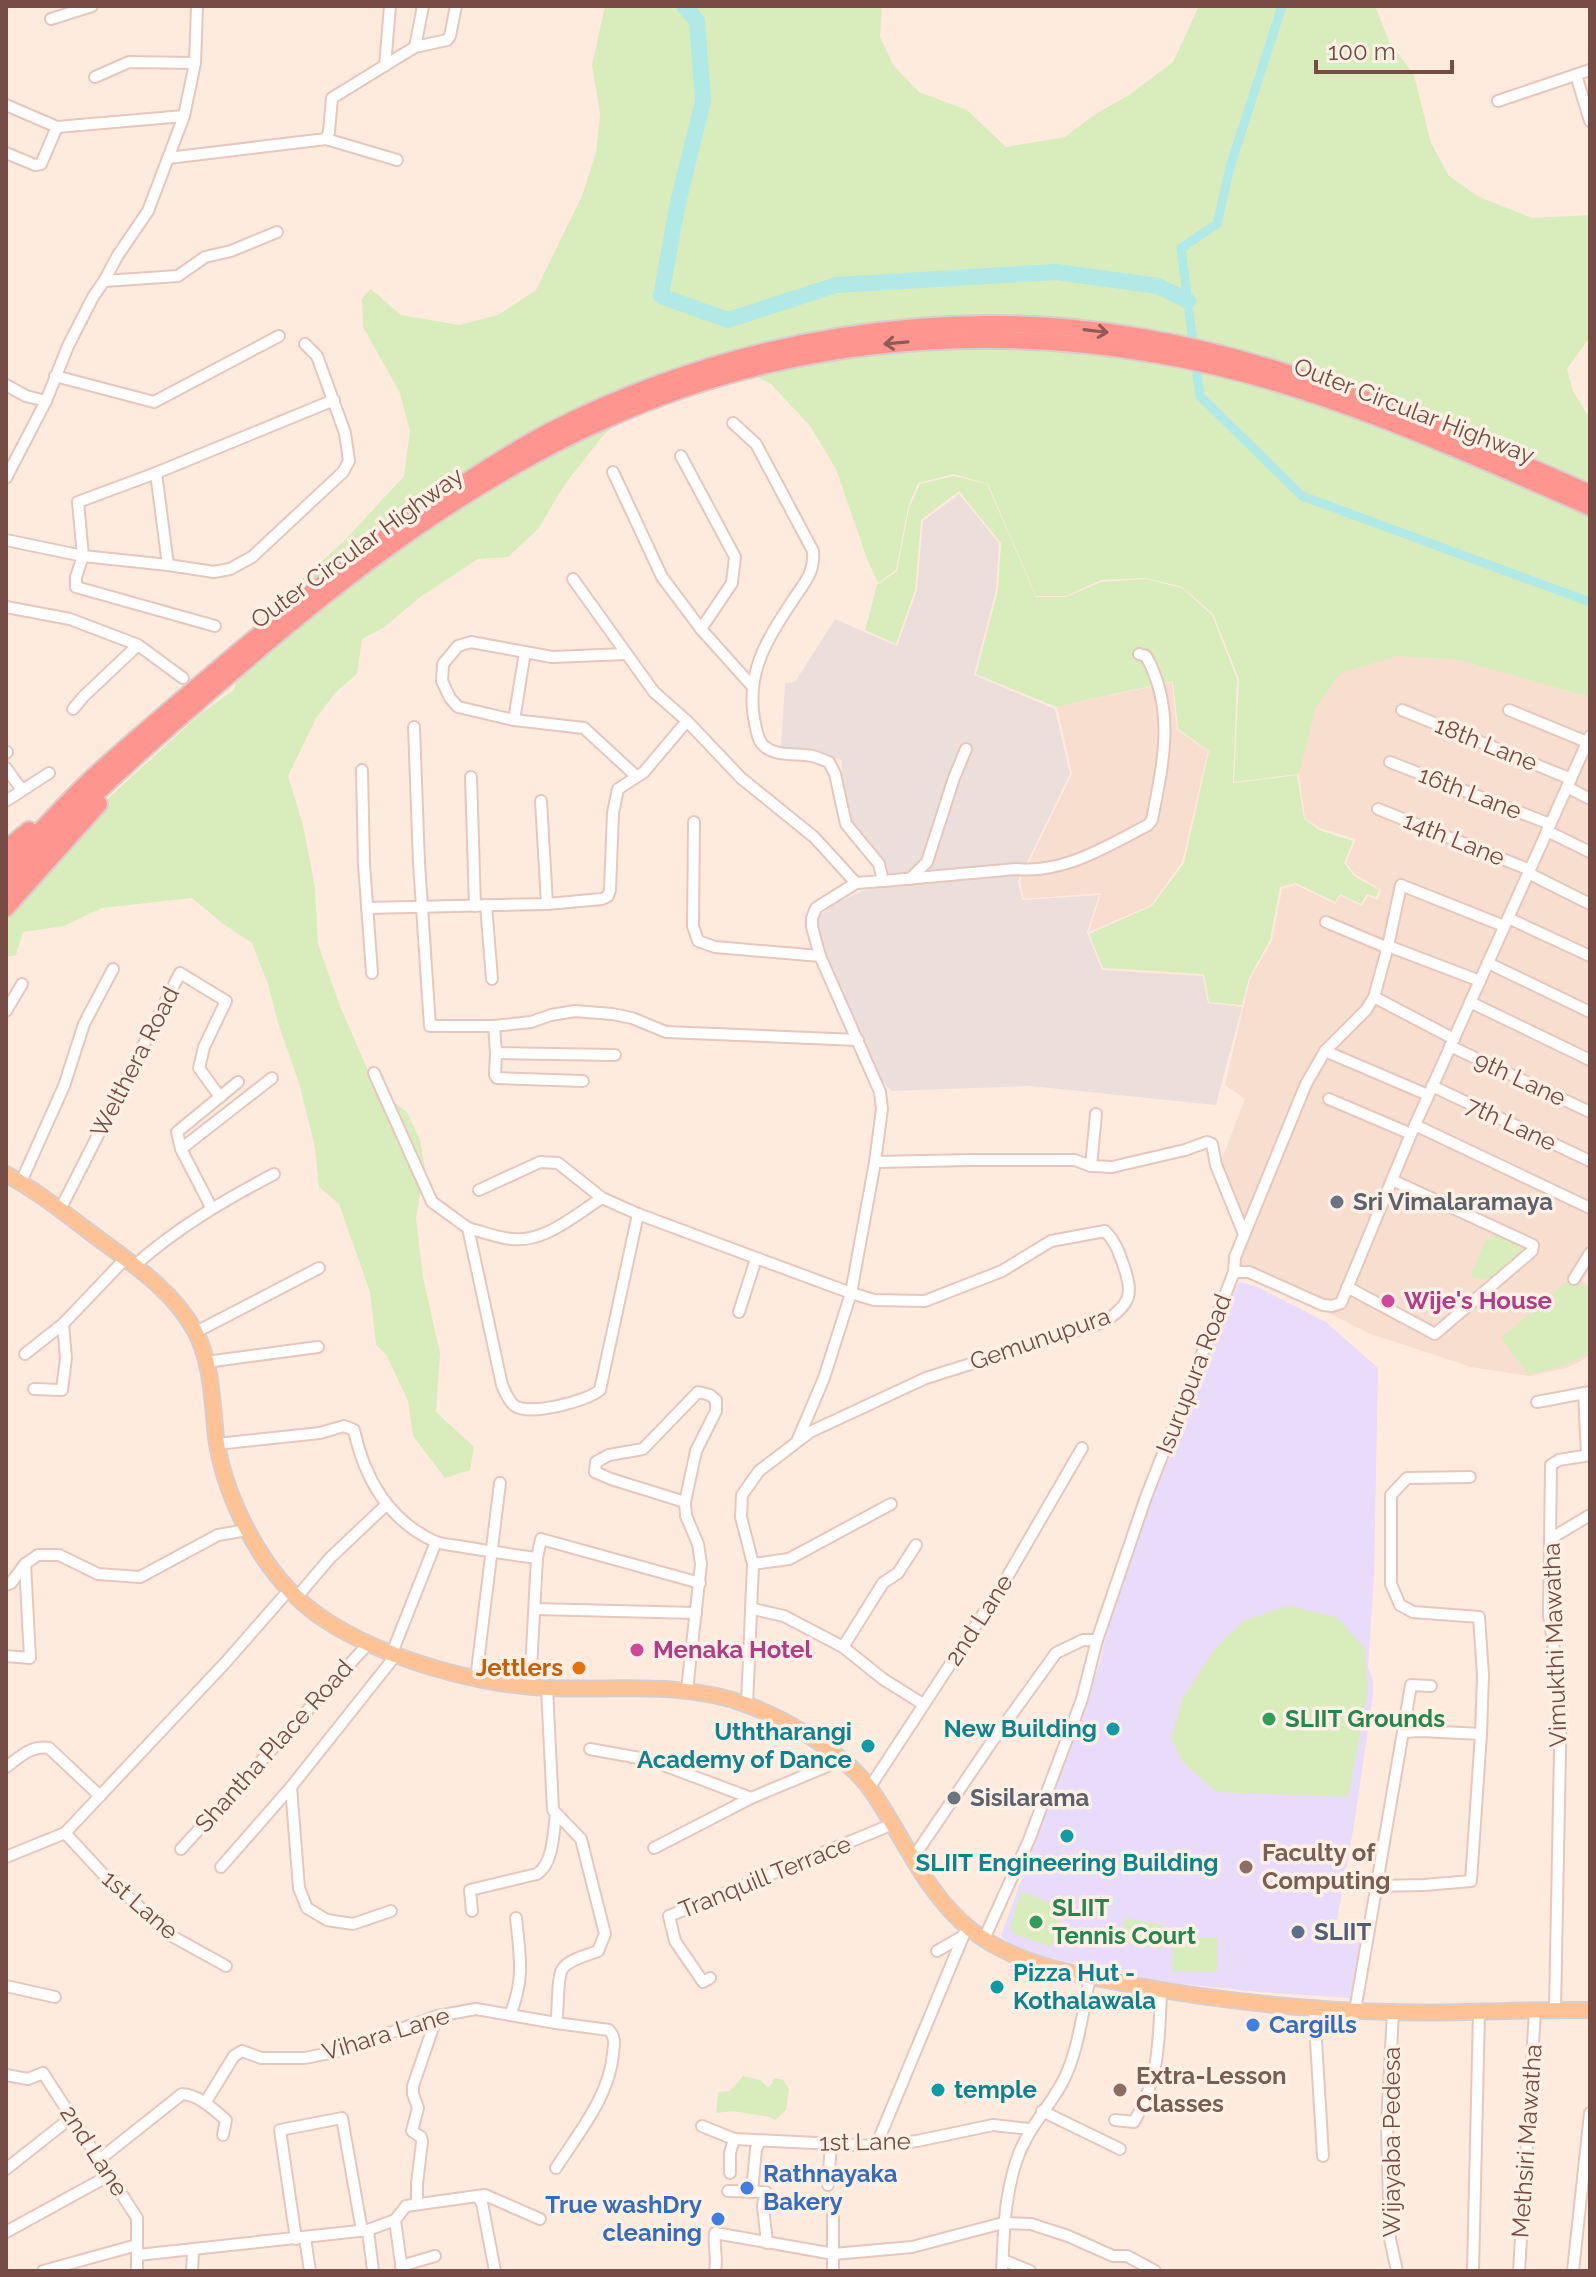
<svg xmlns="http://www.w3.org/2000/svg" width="1596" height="2277" font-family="Raleway,sans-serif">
<rect width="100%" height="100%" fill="#feebde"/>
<g fill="#f8decf">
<polygon points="1397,656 1457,660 1590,697 1590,1269 1582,1281 1590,1286 1590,1354 1581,1361 1567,1368 1529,1376 1471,1367 1368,1333 1236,1266 1246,1240 1232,1205 1231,1184 1217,1172 1245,1099 1225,1085 1250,979 1272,941 1282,889 1296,885 1335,904 1341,896 1362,906 1368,896 1378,900 1381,890 1355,874 1346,863 1356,839 1320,828 1305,818 1299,774 1316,707 1341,672"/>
<polygon points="1172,682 1177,730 1208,751 1182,862 1151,905 1089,932 1101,893 1024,899 1020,881 1072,774 1057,707"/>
</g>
<polygon fill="#ecdfdb" points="959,494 999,543 996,590 974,675 1055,709 1070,774 1018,881 1022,900 1099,895 1087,932 1102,970 1203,976 1208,1003 1242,1007 1216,1105 1030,1086 892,1091 869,1069 825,954 817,918 837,902 886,881 886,872 881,855 849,826 841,796 842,760 781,747 785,683 795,682 835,619 897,646 917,590 923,521"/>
<polygon fill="#e9dbfa" points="1240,1282 1255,1286 1326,1322 1378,1368 1374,1576 1368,1667 1373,1680 1373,1695 1354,1825 1334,1936 1364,1935 1350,1998 1260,1992 1163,1982 1037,1955 1008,1943 1001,1936 1100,1663 1108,1626 1136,1535 1170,1456 1231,1292"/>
<g fill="#d9ecbc">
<polygon points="605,6 882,6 880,37 894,66 919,92 967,110 1006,147 1065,137 1097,113 1129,95 1173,62 1199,6 1375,6 1389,41 1414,75 1431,143 1449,176 1479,197 1532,218 1590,215 1590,337 1567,369 1573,391 1590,419 1590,697 1457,660 1397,656 1341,673 1316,707 1299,774 1234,782 1239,679 1213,614 1182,587 1146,578 1101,580 1066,596 1036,596 988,484 954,474 918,483 908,507 896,570 878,583 867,559 836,469 810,426 771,384 740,368 654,387 602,437 565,484 538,529 508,557 478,559 419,598 383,628 362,639 357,674 336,692 316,718 288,776 303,825 315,888 318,944 340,1006 376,1089 407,1112 420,1140 425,1169 416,1218 423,1277 440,1353 436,1412 474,1447 470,1470 445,1478 413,1436 408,1401 387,1356 376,1345 370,1292 339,1204 319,1187 315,1148 300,1086 279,1026 268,984 252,943 223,924 192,898 102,908 64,926 23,932 16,955 6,957 6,892 199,715 234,690 249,635 299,582 344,541 404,476 410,431 399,391 363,327 362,298 371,289 401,315 459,325 498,315 536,290 582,196 596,152 600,114 592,65"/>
<polygon points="954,476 987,484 1036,597 1066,597 1101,582 1146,579 1182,588 1212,615 1237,679 1233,783 1297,775 1304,819 1319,830 1353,841 1344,863 1354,876 1379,890 1376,897 1367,894 1361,904 1340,894 1335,902 1296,883 1280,887 1270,940 1249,978 1242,1005 1209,1002 1204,974 1103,968 1089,934 1152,906 1184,863 1209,751 1178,729 1173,681 1056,707 976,674 998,590 1001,543 959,491 921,520 915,590 896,644 865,630 877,585 897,571 909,508 920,484"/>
<path d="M 1497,1235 L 1522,1249 C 1509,1265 1493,1289 1471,1275 L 1486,1239 Z"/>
<path d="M 1572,1277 L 1579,1284 L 1590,1287 L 1590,1350 C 1571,1366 1551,1369 1528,1374 L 1501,1338 Z"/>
<polygon points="1288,1606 1336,1617 1364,1647 1368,1690 1348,1797 1216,1792 1183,1762 1171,1739 1182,1699 1215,1649 1243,1621"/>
<polygon points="1022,1891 1064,1909 1051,1947 1014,1934 1010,1925"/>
<polygon points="1125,1918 1164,1925 1161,1949 1121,1942"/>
<polygon points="1173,1937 1218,1938 1217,1972 1172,1971"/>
<polygon points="743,2076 760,2080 768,2087 772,2084 774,2078 783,2080 789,2089 786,2110 775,2120 769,2117 733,2111 716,2113 718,2092 730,2091"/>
</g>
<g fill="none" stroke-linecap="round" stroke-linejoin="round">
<polyline stroke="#b1e9e6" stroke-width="9" points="1282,6 1230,167 1217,224 1181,248 1200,396 1302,496 1590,602"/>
<polyline stroke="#b1e9e6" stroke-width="16" points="684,6 697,21 703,101 677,207 661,296 728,320 836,285 1056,272 1158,286 1188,301"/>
<g stroke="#e5c7bd" stroke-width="14">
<g id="minor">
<polyline points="51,19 92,6"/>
<polyline points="415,47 423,6"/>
<polyline points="385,66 390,6"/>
<polyline points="1576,75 1590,121"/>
<polyline points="95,77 129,62 195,63"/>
<polyline points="1498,101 1590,70"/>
<polyline points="6,105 57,127 41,164 35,165 6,153"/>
<polyline points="57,127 184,116"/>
<polyline points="326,139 397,160"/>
<polyline points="168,158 326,139 329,132 332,98 415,47 447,40 450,36 456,6"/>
<polyline points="104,281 178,276 205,257 231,251 277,232"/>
<polyline points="55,376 154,402 279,336"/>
<polyline points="6,385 26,396 46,401"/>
<path d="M 733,423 L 756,444 L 813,551 C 815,573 804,583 793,600 C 768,637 746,672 754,718 C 756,728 757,740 764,746 C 776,757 797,753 812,756 C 817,757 823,760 829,762 L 835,774 L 846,824 L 879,864 L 883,881 L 856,883 L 816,908 L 812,918 L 812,927 L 820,956 L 880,1092 L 882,1109 L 875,1162 L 851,1293 L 824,1378 L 798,1439"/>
<polyline points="681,456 735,557 732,583 701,629"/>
<polyline points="613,472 662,577 701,629 752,686"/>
<polyline points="156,473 168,565"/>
<polyline points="6,478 46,401 68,346 93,297 104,281 118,255 148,211 184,116 195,63 197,6"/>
<polyline points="6,540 83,556 168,565 214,572 230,569 252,557 343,472 349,461 345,433 317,356 305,344"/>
<polyline points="573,579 654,692 687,721 741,778 814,837 856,883"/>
<polyline points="6,607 70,619 138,645 183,678"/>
<polyline points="215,626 76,587 76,577 83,556 78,502 156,473 334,400"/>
<polyline points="626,654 552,657 471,642 458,646 443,664 442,681 450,698 458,707 514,720 584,728 636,776"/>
<polyline points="73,709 84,696 138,645"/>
<polyline points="1402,710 1571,779"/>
<polyline points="1509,710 1587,742"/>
<polyline points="514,720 525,652"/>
<polyline points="414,727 419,863 430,1026 494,1026 531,1022 551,1015 575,1011 612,1014 632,1018 666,1032 858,1040"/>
<polyline points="6,753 7,752"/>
<polyline points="1390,762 1550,824"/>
<polyline points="6,768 22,790"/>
<polyline points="362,770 364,864 372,973"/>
<polyline points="471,777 475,906"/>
<polyline points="1567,787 1590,799"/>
<polyline points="6,801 49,773"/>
<polyline points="541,801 547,904"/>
<polyline points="1378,809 1530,870"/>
<polyline points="694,822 693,926 698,941 715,947 820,956"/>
<polyline points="1547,831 1590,852"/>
<polyline points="1528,873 1590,904"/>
<polyline points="910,879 927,862 954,778 966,749"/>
<path d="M 883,881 L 1016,869 C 1064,874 1107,846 1148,825 L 1152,820 C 1163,763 1176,710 1146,656 L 1139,654"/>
<polyline points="486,905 492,979"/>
<polyline points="367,908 547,904 602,899 608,896 610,890 613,813 618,789 644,772 687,721"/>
<polyline points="1508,918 1590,956"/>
<polyline points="1326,922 1388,948"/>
<polyline points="1388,946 1480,981"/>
<polyline points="1488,963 1590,1012"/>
<polyline points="1374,997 1454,1039"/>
<polyline points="1470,1002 1590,1060"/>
<polyline points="6,1011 22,984"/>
<polyline points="494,1026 496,1053 615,1055"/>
<polyline points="1450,1046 1590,1112"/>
<polyline points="1325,1051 1428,1095"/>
<polyline points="496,1053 495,1075 497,1078 583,1081"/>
<path d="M 374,1073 L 432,1202 L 468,1228 L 502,1385 C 505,1392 509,1402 515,1406 C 531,1416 587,1401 600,1390 L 638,1214"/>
<polyline points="1432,1086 1590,1161"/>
<polyline points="1329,1099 1411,1134"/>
<polyline points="1415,1125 1590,1208"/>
<polyline points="181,1149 272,1078"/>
<polyline points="875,1162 972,1160 1075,1160 1091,1166 1112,1167 1185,1150 1207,1142 1212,1144 1216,1165 1244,1234"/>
<polyline points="1091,1166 1096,1114"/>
<polyline points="21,1182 64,1086 84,1024 113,969"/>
<polyline points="479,1190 540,1162 558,1163 602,1198 638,1214 759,1259"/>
<polyline points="211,1207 181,1149 177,1132 238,1082"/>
<polyline points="60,1210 180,973 226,1001 204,1047 199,1068 220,1097"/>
<path d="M 468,1228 C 480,1231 493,1236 505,1238 C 542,1246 573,1216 602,1198"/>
<path d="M 134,1266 C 178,1227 223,1201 274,1174"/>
<polyline points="1234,1272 1235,1257 1306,1084 1325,1051 1366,1010 1374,997 1388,946 1401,885 1504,926"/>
<polyline points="1574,1279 1590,1253"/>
<polyline points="1347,1287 1435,1334 1532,1251 1533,1245 1392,1180"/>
<path d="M 739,1312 L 755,1262 L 759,1259 L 851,1293 L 874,1300 L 925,1301 L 1002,1271 L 1051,1241 L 1105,1231 C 1115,1241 1118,1250 1123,1264 C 1134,1294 1131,1304 1104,1322 L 926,1378 L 810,1432 L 759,1471 L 742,1495 L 741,1517 L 753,1564 L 747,1705"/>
<polyline points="196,1332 319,1268"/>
<polyline points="25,1354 63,1324 125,1259"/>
<polyline points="206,1362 318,1347"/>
<polyline points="34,1389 62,1390 66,1358 63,1324"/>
<polyline points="1584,1393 1587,1455"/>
<polyline points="1537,1402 1590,1392"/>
<path d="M 217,1444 L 320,1433 L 344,1426 L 354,1430 C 364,1477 388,1520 434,1541 C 443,1545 454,1545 464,1547 C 488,1551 513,1555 537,1558"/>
<polyline points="1470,1477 1407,1478 1391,1495 1391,1584 1400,1605 1413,1612 1479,1617 1483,1675 1481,1734"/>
<polyline points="685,1502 611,1479 595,1472 596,1462 609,1455 643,1449 698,1392 710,1395 716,1400 716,1411 696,1451 685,1502 686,1516 698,1544 701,1564 687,1690"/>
<polyline points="1550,1539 1590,1515"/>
<polyline points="753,1564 789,1559 891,1504"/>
<polyline points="6,1585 11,1583 25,1564 38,1555 59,1555 98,1574 140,1577 218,1535 247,1530"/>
<polyline points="296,1598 330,1558 386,1505"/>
<polyline points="535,1609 696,1613"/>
<polyline points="753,1609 784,1616 843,1647 883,1679 923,1704"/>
<polyline points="843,1647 883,1583 898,1573 916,1545"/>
<polyline points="392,1653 436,1542"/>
<polyline points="6,1656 30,1658 25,1564"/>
<polyline points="476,1679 500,1483"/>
<polyline points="530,1687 537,1558 541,1539 700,1583"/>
<polyline points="590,1749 650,1760 751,1798"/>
<path d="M 6,1767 C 20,1757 31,1745 49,1748 L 100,1796"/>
<polyline points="291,1787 299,1888 307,1908 327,1920 353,1924 391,1911"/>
<polyline points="870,1787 1006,1579 1082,1448"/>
<polyline points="65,1833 104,1875 170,1935 226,1966"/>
<polyline points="654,1848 751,1798 842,1760"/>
<polyline points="181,1849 368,1644"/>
<polyline points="6,1857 65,1833 225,1663 289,1590"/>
<polyline points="913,1858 991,1743 1056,1653 1083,1640 1097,1640"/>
<polyline points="221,1867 291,1787 396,1655"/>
<polyline points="1375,1886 1424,1885 1471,1881 1481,1734 1421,1731 1404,1732"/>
<path d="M 472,1911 L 470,1890 L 537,1874 C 554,1863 553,1832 556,1814"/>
<polyline points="984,1939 1029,1840 1082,1699 1097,1640 1146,1497 1234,1272 1249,1272 1323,1305 1332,1306 1341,1303 1411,1134 1590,736"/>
<polyline points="937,1951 963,1936"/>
<polyline points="710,1978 703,1982 675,1941 669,1916 893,1824"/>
<polyline points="6,1986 55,1997"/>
<polyline points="1314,2008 1323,2156"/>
<polyline points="1555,2010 1561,1697 1549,1615 1551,1465 1559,1460 1590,1455"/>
<polyline points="1355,2011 1411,1685 1431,1686"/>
<polyline points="1393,2012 1387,2125 1390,2239 1397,2271"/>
<path d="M 510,2015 C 525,1978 520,1957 516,1918"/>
<path d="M 556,2023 L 609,2030 C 616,2038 614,2044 613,2054 C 609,2097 579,2132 556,2168"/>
<polyline points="6,2075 28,2079 43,2073 137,2218 137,2271"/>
<path d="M 205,2103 L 234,2056 L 242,2051 L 261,2058 L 305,2058 L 339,2051 L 437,2016 L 476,2009 L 556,2023 C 559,2010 556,1974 564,1967 C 571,1959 588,1955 598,1951 L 605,1934 L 581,1839 L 553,1810 L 547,1688"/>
<polyline points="1042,2111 1120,2149"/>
<path d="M 1115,2120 L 1134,2122 C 1160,2078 1159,2039 1161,1990"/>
<polyline points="702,2126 734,2139 876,2146 917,2141 993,2125 1029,2129"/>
<polyline points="876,2146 967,1927"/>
<path d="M 100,2159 L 182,2094 C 199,2095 213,2109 226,2120 L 223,2135"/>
<polyline points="6,2169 72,2117"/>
<polyline points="730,2173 730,2153 734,2139"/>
<polyline points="828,2185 831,2144"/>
<polyline points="728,2191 766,2192 763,2206 767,2243"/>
<polyline points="752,2192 756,2149 760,2141"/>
<polyline points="477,2196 485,2195 540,2219"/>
<polyline points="417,2204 417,2184 422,2142 421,2137 412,2131 418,2108 413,2094 413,2086 437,2016"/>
<polyline points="395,2220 402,2271"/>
<polyline points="368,2230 373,2271"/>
<polyline points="6,2232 110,2175"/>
<polyline points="305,2238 310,2271"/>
<polyline points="296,2239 280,2130 342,2118 362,2231"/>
<polyline points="138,2255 368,2230 395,2220 406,2206 477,2196 482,2203 495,2271"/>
<polyline points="1003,2260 1030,2271"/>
<polyline points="401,2266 435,2256"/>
<polyline points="43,2271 137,2245"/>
<polyline points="192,2271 193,2251"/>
<path d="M 715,2271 C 718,2257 713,2246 715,2233 L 834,2254 L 912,2247 L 1003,2223 L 1031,2224 L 1068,2236 L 1113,2256 L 1127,2256 L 1155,2271"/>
<polyline points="833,2271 833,2208"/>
<path d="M 1002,2271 C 1004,2232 1004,2200 1016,2162 C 1026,2130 1046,2112 1062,2083 C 1078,2054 1083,2010 1090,1977"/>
<polyline points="1473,2271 1479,2013"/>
<polyline points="1519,2271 1535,2011"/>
<polyline points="1573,2271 1590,2113"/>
</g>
</g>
<g stroke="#d9cdcb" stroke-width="18">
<path id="major" d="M 6,1174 C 35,1190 61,1210 87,1230 C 125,1259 172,1288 195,1331 C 212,1362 212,1402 216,1437 C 223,1491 255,1556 293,1594 C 350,1651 470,1685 549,1688 C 614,1691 682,1681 745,1704 C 787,1719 848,1755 873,1793 C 904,1838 926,1894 970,1929 C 1013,1964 1074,1974 1127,1984 C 1214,2000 1304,2010 1392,2012 C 1458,2014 1524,2009 1590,2010"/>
</g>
<g stroke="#d9cdcb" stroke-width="20">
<g id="highway">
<polyline points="6,849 29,830"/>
<path d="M 6,867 C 35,837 63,805 93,777 C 142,732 193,690 243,648 C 312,590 383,536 458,487 C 488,467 518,448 550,431 C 731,339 942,302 1142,337 C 1300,364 1445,430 1590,493"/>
<path d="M 6,888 C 26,866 45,843 67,822 C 120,769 177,720 234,671 C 346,574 468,481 605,420 C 778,342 972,322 1159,355 C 1310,381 1450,446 1590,507"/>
<polyline points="6,908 99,804"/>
</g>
</g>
<use href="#minor" stroke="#fff" stroke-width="10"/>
<use href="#major" stroke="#ffc294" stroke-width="14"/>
<use href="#highway" stroke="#ff958f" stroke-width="16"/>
</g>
<defs><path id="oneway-shaft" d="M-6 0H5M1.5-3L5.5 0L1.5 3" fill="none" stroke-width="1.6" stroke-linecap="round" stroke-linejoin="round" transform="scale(2)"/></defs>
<g stroke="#915b53">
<use href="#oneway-shaft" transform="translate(1096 331) rotate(7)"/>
<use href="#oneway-shaft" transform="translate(896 343) rotate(175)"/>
</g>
<g fill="#6b7280" stroke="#fff0e6" stroke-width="3">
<circle cx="1337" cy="1202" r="8"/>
<circle cx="954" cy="1798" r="8"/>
</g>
<g fill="#d1479c" stroke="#fff0e6" stroke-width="3">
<circle cx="1388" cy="1301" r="8"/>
<circle cx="637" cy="1650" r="8"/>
</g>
<circle fill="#e8710a" stroke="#fff0e6" stroke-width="3" cx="579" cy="1668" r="8"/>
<g fill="#2e9e5b" stroke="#fff0e6" stroke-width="3">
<circle cx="1269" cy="1719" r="8"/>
<circle cx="1036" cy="1922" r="8"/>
</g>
<g fill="#0f9aa8" stroke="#fff0e6" stroke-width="3">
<circle cx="1113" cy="1729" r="8"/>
<circle cx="868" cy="1746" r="8"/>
<circle cx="1067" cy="1836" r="8"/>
<circle cx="997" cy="1987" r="8"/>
<circle cx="938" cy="2090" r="8"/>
</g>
<g fill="#8d6e63" stroke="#fff0e6" stroke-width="3">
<circle cx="1246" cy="1867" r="8"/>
<circle cx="1120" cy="2090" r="8"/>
</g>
<circle fill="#5c6f8a" stroke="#fff0e6" stroke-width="3" cx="1298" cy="1932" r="8"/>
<g fill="#3f7fe0" stroke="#fff0e6" stroke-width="3">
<circle cx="1253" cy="2025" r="8"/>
<circle cx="747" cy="2188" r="8"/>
<circle cx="718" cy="2219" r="8"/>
</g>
<g text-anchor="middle" stroke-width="7" stroke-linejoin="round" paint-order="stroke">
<g font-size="24" fill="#764c44" stroke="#fff0e6">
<text transform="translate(1414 411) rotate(21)" y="8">Outer Circular Highway</text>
<text transform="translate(357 548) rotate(-36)" y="8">Outer Circular Highway</text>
<text transform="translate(1486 744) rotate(22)" y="8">18th Lane</text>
<text transform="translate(1470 793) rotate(21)" y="8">16th Lane</text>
<text transform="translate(1454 839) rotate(22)" y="8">14th Lane</text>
<text transform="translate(135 1062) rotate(-63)" y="8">Welthera Road</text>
<text transform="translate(1520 1079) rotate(25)" y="8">9th Lane</text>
<text transform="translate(1511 1124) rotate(25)" y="8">7th Lane</text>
<text transform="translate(1040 1339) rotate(-19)" y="8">Gemunupura</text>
<text transform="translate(1194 1374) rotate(-69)" y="8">Isurupura Road</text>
<text transform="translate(979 1620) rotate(-57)" y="8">2nd Lane</text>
<text transform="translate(1555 1645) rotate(-92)" y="8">Vimukthi Mawatha</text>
<text transform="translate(274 1746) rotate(-48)" y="8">Shantha Place Road</text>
<text transform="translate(765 1877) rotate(-22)" y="8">Tranquill Terrace</text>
<text transform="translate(140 1905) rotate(41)" y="8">1st Lane</text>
<text transform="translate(386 2034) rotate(-17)" y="8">Vihara Lane</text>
<text transform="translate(1527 2141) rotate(-86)" y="8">Methsiri Mawatha</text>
<text transform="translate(865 2142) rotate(-1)" y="8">1st Lane</text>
<text transform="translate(1392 2142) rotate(-90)" y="8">Wijayaba Pedesa</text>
<text transform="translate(94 2151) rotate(57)" y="8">2nd Lane</text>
</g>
<g font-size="24" font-weight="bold" fill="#5b616d" stroke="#fff0e6" text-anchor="start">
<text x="1353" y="1210">Sri Vimalaramaya</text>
<text x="970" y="1806">Sisilarama</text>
</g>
<g font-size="24" font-weight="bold" fill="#b23c85" stroke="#fff0e6" text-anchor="start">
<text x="1404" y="1309">Wije's House</text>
<text x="653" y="1658">Menaka Hotel</text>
</g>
<g font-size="24" font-weight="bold" fill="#c56008" stroke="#fff0e6" text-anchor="end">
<text x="563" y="1676">Jettlers</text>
</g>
<g font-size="24" font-weight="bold" fill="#27864d" stroke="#fff0e6" text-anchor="start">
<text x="1285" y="1727">SLIIT Grounds</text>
<text x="1052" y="1916">SLIIT<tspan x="1052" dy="28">Tennis Court</tspan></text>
</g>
<g font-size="24" font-weight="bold" fill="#0d838f" stroke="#fff0e6" text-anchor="end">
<text x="1097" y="1737">New Building</text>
<text x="852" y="1740">Uththarangi<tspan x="852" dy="28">Academy of Dance</tspan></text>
<text x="1067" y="1871" text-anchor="middle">SLIIT Engineering Building</text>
<text x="1013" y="1981" text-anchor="start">Pizza Hut -<tspan x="1013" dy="28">Kothalawala</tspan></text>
<text x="954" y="2098" text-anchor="start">temple</text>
</g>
<g font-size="24" font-weight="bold" fill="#785e54" stroke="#fff0e6" text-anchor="start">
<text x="1262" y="1861">Faculty of<tspan x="1262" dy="28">Computing</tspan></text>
<text x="1136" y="2084">Extra-Lesson<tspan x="1136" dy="28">Classes</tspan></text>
</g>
<g font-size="24" font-weight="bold" fill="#4e5e75" stroke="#fff0e6" text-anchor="start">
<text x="1314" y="1940">SLIIT</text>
</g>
<g font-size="24" font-weight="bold" fill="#366cbe" stroke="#fff0e6" text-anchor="start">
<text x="1269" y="2033">Cargills</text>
<text x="763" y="2182">Rathnayaka<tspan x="763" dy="28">Bakery</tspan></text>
<text x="702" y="2213" text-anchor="end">True washDry<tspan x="702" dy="28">cleaning</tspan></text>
</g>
</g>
<rect width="1596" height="2277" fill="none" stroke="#764c44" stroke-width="16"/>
<path d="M1316 60v12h136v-12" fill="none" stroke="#764c44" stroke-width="4"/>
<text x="1328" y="60" font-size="24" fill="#764c44" stroke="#fff0e6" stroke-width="6" paint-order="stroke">100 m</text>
</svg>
